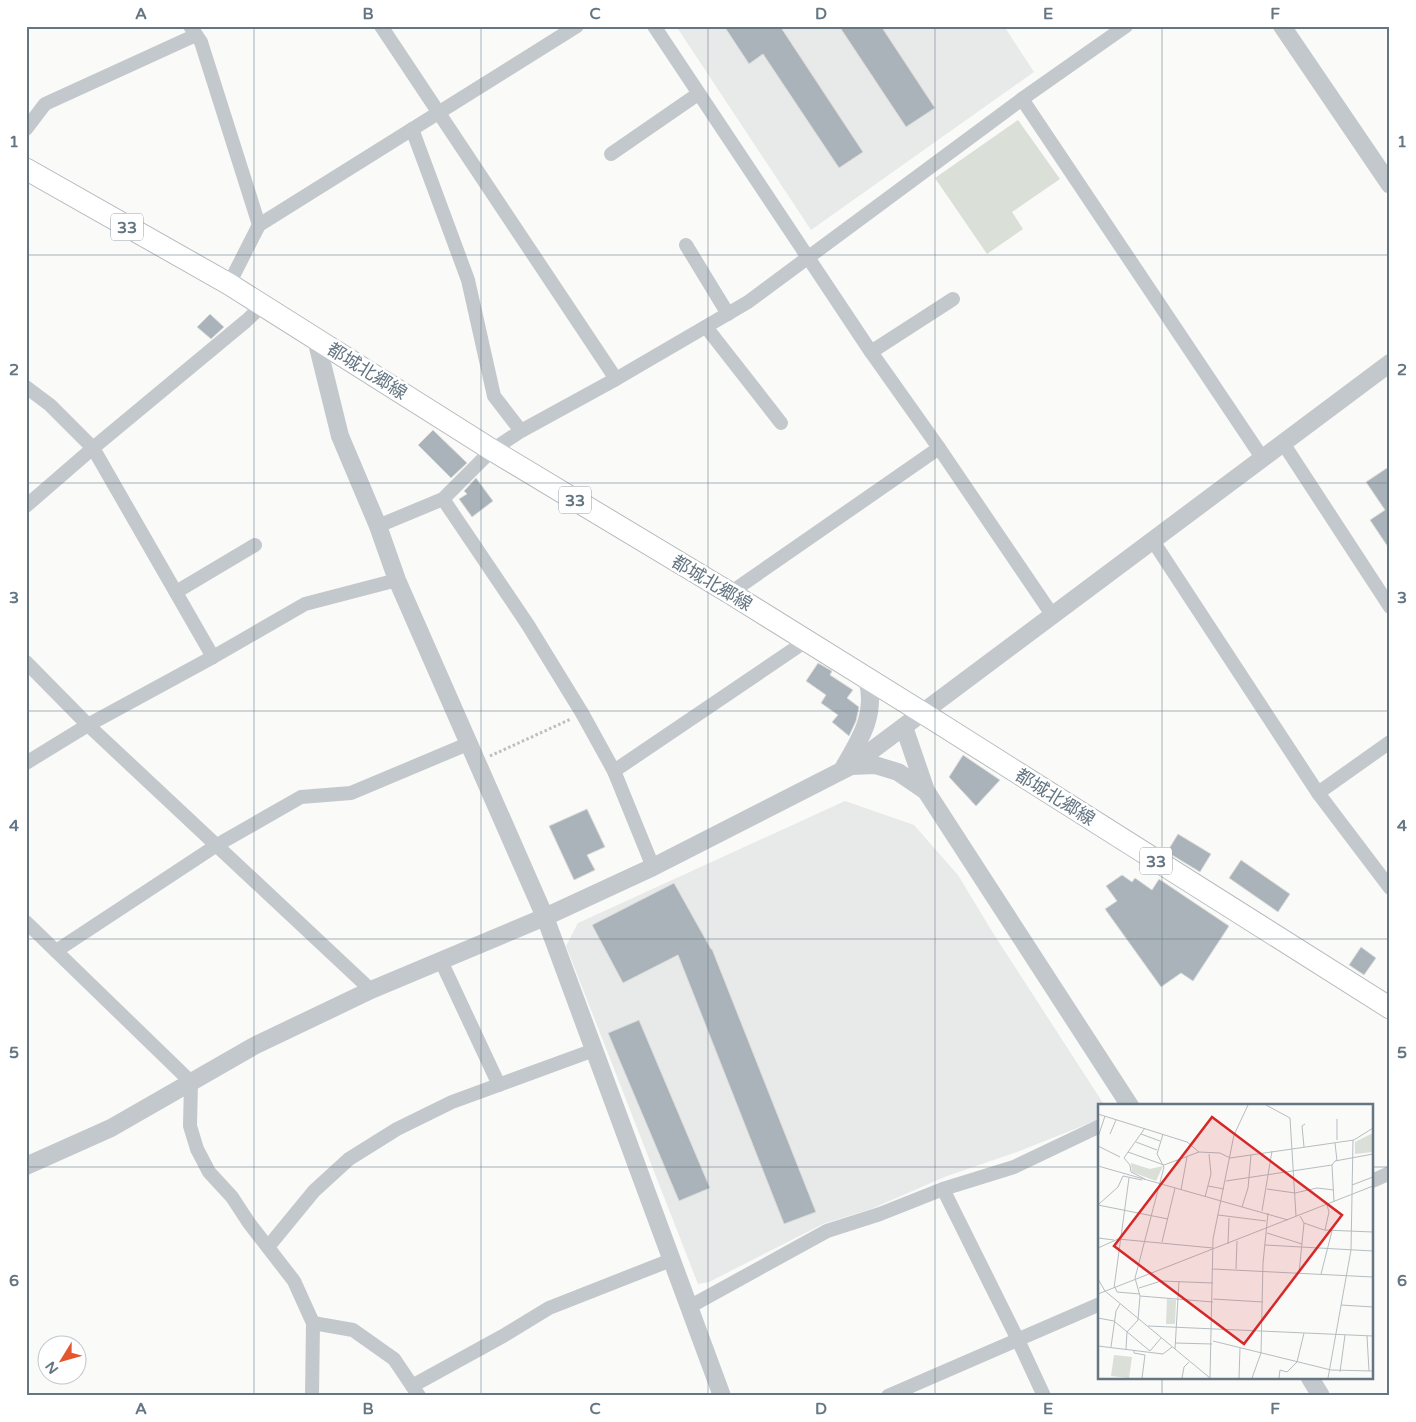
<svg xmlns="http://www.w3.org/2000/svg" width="1416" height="1422" font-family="'Varela Round','Noto Sans JP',sans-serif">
<rect width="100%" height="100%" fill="#fafaf8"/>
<g fill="#e8e9e9">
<polygon points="676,26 1004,26 1034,72 811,230"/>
<polygon points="845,801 914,825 958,875 993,933 1105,1106 1100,1106 1100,1119 1017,1152 947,1176 871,1209 823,1224 709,1282 698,1284 566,946 578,923"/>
</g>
<polygon fill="#dadfd7" points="1018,120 1060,179 1012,212 1023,229 987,254 935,178"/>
<g fill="#aab3b9" stroke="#dcdcda">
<polygon points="724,26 780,26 863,152 839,168 763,54 749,64"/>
<polygon points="839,26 881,26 935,108 906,127"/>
<polygon points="210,314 224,327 211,339 197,327"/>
<polygon points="433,430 467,463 451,478 418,445"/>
<polygon points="1390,466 1390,550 1370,520 1385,510 1366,482"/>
<polygon points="476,478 493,501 472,517 459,499 467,494 464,491"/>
<polygon points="818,663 832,671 830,675 853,690 847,698 859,707 856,721 849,736 832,722 838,715 821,703 826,695 806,681"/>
<polygon points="963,755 1000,780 976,806 949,777"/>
<polygon points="587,809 605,847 587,855 595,870 574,880 549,826"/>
<polygon points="1178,834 1211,854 1200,872 1167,852"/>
<polygon points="1241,860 1290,894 1278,912 1229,878"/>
<polygon points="1122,875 1132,882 1135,878 1152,890 1159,879 1229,926 1193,981 1181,973 1161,987 1105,909 1117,901 1106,886"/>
<polygon points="674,883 711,949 712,949 816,1212 784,1224 678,955 623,983 592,925"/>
<polygon points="1361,947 1376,958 1364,975 1349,965"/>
<polygon points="639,1020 710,1188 679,1201 608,1033"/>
</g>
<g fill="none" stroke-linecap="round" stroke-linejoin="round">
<g stroke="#b5babe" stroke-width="23">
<polyline id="primary" points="26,169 229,284 492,450 730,593 923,713 1390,1008"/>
</g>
<polyline stroke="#bbbfc2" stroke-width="3" stroke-dasharray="2.5 2.5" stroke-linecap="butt" points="490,756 571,719"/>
<g stroke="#c3c8cc" stroke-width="14">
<polyline points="190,26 201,42 259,225"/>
<polyline points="381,26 616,379"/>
<polyline points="654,26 871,352 939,448 1053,616"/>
<polyline points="1022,99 1263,459"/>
<polyline points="26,129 45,104 196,35"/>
<polyline points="412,129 468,280 494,396 521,431"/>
<polyline points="611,154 698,94"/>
<polyline points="686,245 728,314"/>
<polyline points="229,284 259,225 577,26"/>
<polyline points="706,327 781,423"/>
<polyline points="871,352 953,299"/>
<polyline points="26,387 50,405 93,448 213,657"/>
<polyline points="1283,443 1390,607"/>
<polyline points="443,499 528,625 582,713 614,771 653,867"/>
<polyline points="26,506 93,448 246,321 262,306"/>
<polyline points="378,526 443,499 492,450 521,431 616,379 748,302 1022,99 1126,26"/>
<polyline points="1153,541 1318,793 1390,888"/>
<polyline points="176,592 255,545"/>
<polyline points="730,593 939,448"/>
<polyline points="26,662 88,725 371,990"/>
<polyline points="26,763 88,725 213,657 305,604 397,580"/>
<polyline points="614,771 806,641"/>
<polyline points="1318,793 1390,742"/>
<polyline points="26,922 191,1082 190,1126 197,1149 209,1172 232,1197 249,1223 294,1281 313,1323 312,1396"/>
<polyline points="56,951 217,845 301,797 351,793 470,743"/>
<polyline points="441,961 499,1085"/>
<polyline points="1372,1181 1390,1173"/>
<polyline points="943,1189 1018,1340 1044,1396"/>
<polyline points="268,1247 314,1191 349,1159 397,1129 452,1102 594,1050"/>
<polyline points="689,1307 827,1231 880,1214 943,1189 1014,1167 1100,1126"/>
<polyline points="313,1323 353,1330 394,1359 419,1396"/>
<polyline points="412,1386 503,1336 549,1308 671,1260"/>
<polyline points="888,1396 1100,1304"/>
</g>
<g stroke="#c3c8cc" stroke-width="18">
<polyline points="1282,26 1390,185"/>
<polyline points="316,339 340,436 378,526 397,580 545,917 722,1396"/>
<polyline points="904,727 926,791 1130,1106"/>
<polyline points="851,766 875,765 898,772 926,791"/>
<path d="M 844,767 C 861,738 877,713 867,679"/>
<polyline points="26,1166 111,1128 254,1046 371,990 545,917 653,867 851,766 1390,363"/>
<polyline points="1310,1378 1321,1396"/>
</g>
<use href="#primary" stroke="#fff" stroke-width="21"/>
</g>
<path fill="none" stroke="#657683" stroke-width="1" stroke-opacity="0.55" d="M 254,26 L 254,1396M 481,26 L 481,1396M 708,26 L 708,1396M 935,26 L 935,1396M 1162,26 L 1162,1106M 26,255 L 1390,255M 26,483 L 1390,483M 26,711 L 1390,711M 26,939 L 1390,939M 26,1167 L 1100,1167M 1372,1167 L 1390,1167M 1162,1378 L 1162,1396"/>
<g text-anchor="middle" stroke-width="5" stroke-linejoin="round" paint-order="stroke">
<g fill="#fff" stroke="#939fa8" stroke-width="1">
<rect x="111" y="213.5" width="32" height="27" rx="4"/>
<rect x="559" y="486.5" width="32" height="27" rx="4"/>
<rect x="1140" y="847.5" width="32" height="27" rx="4"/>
</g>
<g font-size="16" font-weight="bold" fill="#657683">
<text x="127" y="233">33</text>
<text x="575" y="506">33</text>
<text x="1156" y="867">33</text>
</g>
<g font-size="18" fill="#657683" stroke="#fff">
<text transform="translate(367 371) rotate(32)" y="6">都城北郷線</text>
<text transform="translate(712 583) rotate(31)" y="6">都城北郷線</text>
<text transform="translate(1055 797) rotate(32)" y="6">都城北郷線</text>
</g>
</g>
<g transform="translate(1098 1104)">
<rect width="275" height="275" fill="#fafaf8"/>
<path d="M 275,29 L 275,48 L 257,50 L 257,38 ZM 33,59 L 52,65 L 65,62 L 58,77 L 34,68 ZM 69,195 L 78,196 L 77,220 L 68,220 ZM 16,251 L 34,253 L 31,274 L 13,272 Z" fill="#dadfd7"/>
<path fill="none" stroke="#b5bdc2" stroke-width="1" d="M 168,1 L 192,14 L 198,112M 0,10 L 89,38 L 101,48 L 122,49 L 132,54 L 256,36 L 275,24M 47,24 L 30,48 L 66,61 L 101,48M 12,30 L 18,16M 43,30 L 62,37M 0,33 L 7,12M 239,36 L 239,15M 38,38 L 59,46M 237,39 L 239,57M 0,42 L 22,53M 206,43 L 204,22 L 207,20M 30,48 L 26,54 L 32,61 L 33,68 L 47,75M 234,61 L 236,98M 0,62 L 190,116M 128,77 L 234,61 L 237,57 L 275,50M 254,81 L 275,73M 110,82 L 126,85M 169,85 L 197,89 L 219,84 L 236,86M 83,86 L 89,53M 107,93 L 113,70 L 111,50M 1,100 L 20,83 L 25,72 L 44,76M 0,101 L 70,115M 144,103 L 150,84 L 153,51M 164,107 L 174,47M 120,111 L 168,117M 206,119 L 226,126 L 275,128M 227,126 L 231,108 L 229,101M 169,129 L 204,140M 0,134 L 16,136M 64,138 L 77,84M 130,140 L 131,114M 167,141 L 275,147M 0,144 L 20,135 L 115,144M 115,165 L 275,173M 138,165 L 139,137M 201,169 L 206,119 L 202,112M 223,170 L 234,127M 0,175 L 7,187 L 112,274M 17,183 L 19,188 L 42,190M 16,184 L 31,74M 41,184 L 63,177 L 115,179M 0,190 L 275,82M 42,192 L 115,198M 115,195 L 165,198M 243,201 L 275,203M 0,214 L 16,217 L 52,247M 50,222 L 275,232M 269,232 L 271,267M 115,237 L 233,266 L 275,267M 77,239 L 114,240M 0,242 L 65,250 L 74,243M 13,243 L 18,207 L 22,200M 28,245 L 29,228 L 40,216 L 42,192 L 37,174 L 66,63 L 59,50 L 65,30M 77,245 L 81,177M 36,246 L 36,249 L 47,251 L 44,274M 52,247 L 63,234M 242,268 L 247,231M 84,274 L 86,263 L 91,258M 112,274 L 115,135 L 136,31 L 150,1M 141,274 L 142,244M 154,274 L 163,249 L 165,159 L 170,109M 181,274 L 182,266 L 189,268 L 199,258 L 206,229M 230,274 L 253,146 L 255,36"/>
<path fill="#d62828" fill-opacity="0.15" stroke="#d62828" stroke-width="2.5" d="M 114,13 L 244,111 L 146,240 L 16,142 Z"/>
<rect width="275" height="275" fill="none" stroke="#657683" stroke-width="2.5"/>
</g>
<rect width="1416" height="1422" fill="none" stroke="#ffffff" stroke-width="55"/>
<g transform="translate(62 1360) rotate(233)"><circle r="24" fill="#ffffff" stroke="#c1c8cd"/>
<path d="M0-4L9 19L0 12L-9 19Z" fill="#e4572e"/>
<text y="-8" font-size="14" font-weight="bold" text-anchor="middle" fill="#657683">N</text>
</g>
<rect x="28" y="28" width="1360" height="1366" fill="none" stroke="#657683" stroke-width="2"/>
<g font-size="16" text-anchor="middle" font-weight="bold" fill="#657683">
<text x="141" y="19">A</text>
<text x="368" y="19">B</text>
<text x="595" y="19">C</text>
<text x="821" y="19">D</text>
<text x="1048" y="19">E</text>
<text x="1275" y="19">F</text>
<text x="14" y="147">1</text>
<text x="1402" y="147">1</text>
<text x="14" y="375">2</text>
<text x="1402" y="375">2</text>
<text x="14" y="603">3</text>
<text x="1402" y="603">3</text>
<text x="14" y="831">4</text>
<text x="1402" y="831">4</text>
<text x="14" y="1058">5</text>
<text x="1402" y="1058">5</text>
<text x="14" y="1286">6</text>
<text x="1402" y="1286">6</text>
<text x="141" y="1414">A</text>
<text x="368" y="1414">B</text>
<text x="595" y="1414">C</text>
<text x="821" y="1414">D</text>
<text x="1048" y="1414">E</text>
<text x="1275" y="1414">F</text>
</g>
</svg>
